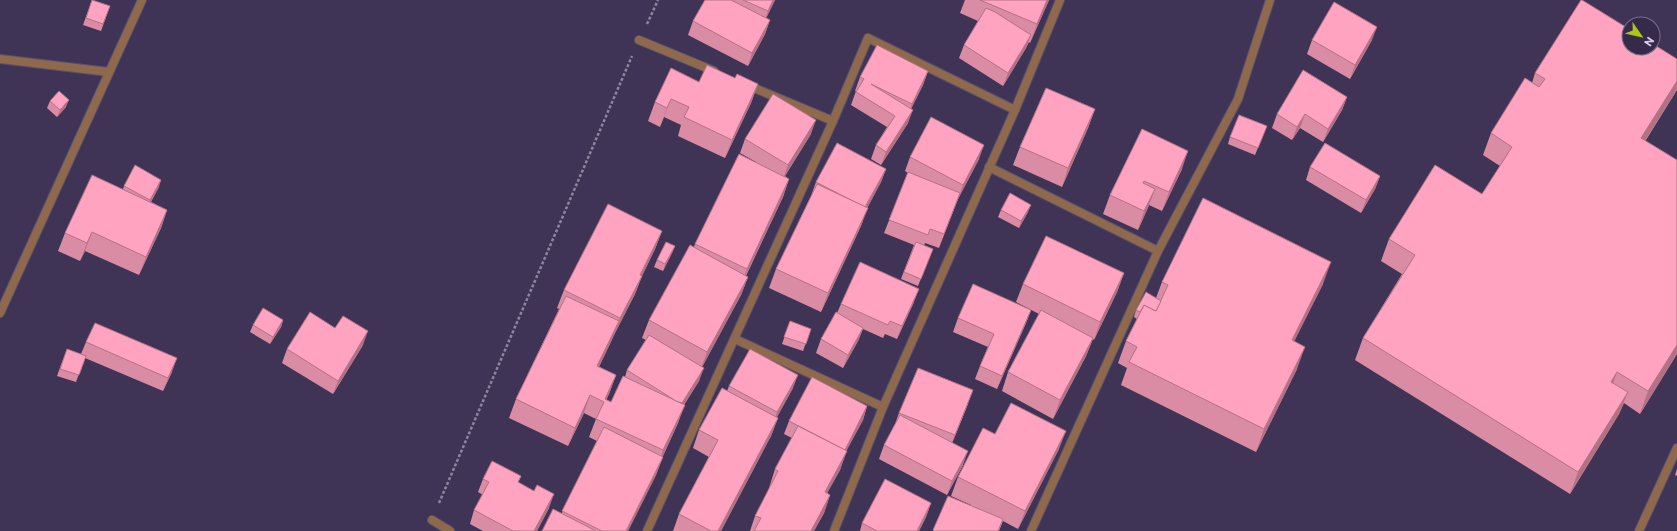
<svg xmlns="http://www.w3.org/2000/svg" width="1677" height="531" font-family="Commissioner,sans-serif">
<rect width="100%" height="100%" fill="#403456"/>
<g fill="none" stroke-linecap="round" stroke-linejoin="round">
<g stroke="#5b5070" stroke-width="10">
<g id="lane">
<polyline points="0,59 109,72"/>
<polyline points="1639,531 1677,448"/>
</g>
</g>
<g stroke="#5b5070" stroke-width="10">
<g id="street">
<polyline points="639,40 714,71"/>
<polyline points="747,85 833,121"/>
<polyline points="989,167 1158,251"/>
<polyline points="0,313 142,0"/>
<polyline points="735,339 883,407"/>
<polyline points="432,520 450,531"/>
<polyline points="647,531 833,121 868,38 1015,110"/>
<polyline points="834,531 883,407 1015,110 1060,0"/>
<polyline points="1031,531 1158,251 1238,99 1270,0"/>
</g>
</g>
<g stroke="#8d849e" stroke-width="2.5" stroke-dasharray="3 2" stroke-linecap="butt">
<polyline points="647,24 658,0"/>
<polyline points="439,503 632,56"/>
</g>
<use href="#lane" stroke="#8e694c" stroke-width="8"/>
<use href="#street" stroke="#8e694c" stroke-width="8"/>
</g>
<g fill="#db8ca5">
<polygon points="92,0 110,6 101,31 83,25"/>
<polygon points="705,0 775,0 766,18 770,20 765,34 748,66 688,35 693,21"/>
<polygon points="965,0 1049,0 1030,43 1029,42 1026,48 1003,86 959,58 964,45 978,21 960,13"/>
<polygon points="1312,40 1372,40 1350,79 1307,54"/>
<polygon points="1677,59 1677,90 1646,140 1677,354 1640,414 1624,403 1619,414 1570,494 1355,360 1363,338 1402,274 1381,261 1389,239 1482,194 1500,166 1483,155 1491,133 1532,83 1535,73"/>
<polygon points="928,71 923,85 911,109 908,123 881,165 871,159 876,145 887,127 851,105 856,91 855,91 860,77"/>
<polygon points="735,78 758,84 751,103 725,158 678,136 681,125 664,117 660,127 648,121 655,102 699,82"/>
<polygon points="1347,97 1342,110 1323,142 1300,128 1292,140 1272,128 1277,114"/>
<polygon points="50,101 66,107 57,117 47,108"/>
<polygon points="1095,109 1088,128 1062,187 1013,165 1020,147"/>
<polygon points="1267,126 1255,155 1228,144 1230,137"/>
<polygon points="1142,129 1182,169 1162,211 1149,205 1138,230 1103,214 1110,195"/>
<polygon points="811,134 785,176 789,179 783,197 746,276 748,277 741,295 702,367 699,381 684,405 678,423 663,456 656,475 628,531 542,531 562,513 597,441 589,437 596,419 584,413 568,446 509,418 516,399 559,309 557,308 564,290 662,231 655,249 642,276 635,294 613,337 599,367 616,375 609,394 606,400 611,402 625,377 627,370 646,340 642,338 649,320 694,247 695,244 756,162 740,153 745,139"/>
<polygon points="910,157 979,159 958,199 939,248 925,243 924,246 933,249 918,286 901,279 914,245 884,233 908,173 905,171"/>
<polygon points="1310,167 1380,176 1375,189 1361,213 1306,180"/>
<polygon points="886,169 881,182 867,208 861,226 821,312 769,288 776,269 811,196 816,182"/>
<polygon points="124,186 159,187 151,202 167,210 161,228 139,275 85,251 80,261 58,251 65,233 123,189"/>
<polygon points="1001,210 1028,212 1019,228 998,217"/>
<polygon points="675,246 672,253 663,271 654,267 657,260"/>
<polygon points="1124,273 1117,292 1094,340 1093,339 1086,356 1053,419 1002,391 1008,372 1039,314 1016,302 1023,284"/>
<polygon points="1162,282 1323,284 1294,341 1297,369 1256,452 1121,385 1127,368 1118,363 1126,341 1137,319 1134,317 1136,310 1156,298"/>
<polygon points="914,302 897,339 885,334 883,338 863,329 858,341 843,368 816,353 821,339 837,313 841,304"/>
<polygon points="1031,310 1026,323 997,389 975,379 980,366 988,347 953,332 958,318"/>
<polygon points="283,320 281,327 270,344 250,332 253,325"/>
<polygon points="790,321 811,329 803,351 782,344"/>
<polygon points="335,328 363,345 333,394 282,363 287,349"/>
<polygon points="86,342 172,372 163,391 85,358 76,382 57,376 67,349 81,354"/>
<polygon points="729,386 793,388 777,417 778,418 771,436 721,531 673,531 679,514 709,457 693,448 699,430 727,391"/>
<polygon points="968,404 952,443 963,465 947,495 879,459 884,445 895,424 899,413"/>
<polygon points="867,406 863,420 846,451 840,470 827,493 830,495 824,513 814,531 750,531 755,516 770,488 769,488 775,469 792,438 784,434 789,421"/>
<polygon points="995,434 1059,449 1018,529 1003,521 999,531 933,531 971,505 951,496 958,477"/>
<polygon points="1677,469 1677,476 1675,475"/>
<polygon points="521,476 518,483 549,508 537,531 483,531 470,524 474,510 483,495 478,492 483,479"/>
<polygon points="931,503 926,517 919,531 860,531 862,523"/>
</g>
<g fill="#b27286">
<polygon points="773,0 775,0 763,25 768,11"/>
<polygon points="1047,0 1049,0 1030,43 1037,24"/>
<polygon points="770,20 765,34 748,66 752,53"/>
<polygon points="1377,27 1372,40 1350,79 1355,65"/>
<polygon points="1031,35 1026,48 1003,86 1008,73"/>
<polygon points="928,71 923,85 907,117 912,104"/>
<polygon points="1677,81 1677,90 1633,160 1641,138"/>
<polygon points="758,84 751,103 725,158 732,140"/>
<polygon points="1347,97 1342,110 1323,142 1328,129"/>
<polygon points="671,99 664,117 660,127 667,108"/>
<polygon points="69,100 66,107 57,117 60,110"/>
<polygon points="1095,109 1088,128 1062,187 1068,168"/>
<polygon points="913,110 908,123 881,165 886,152"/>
<polygon points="1305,114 1300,128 1292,140 1297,127"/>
<polygon points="816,120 811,134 783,179 788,165"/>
<polygon points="984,145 979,159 958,199 963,185"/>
<polygon points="1188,151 1182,169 1162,211 1169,192"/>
<polygon points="886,169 881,182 860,222 865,208"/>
<polygon points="1380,176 1375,189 1361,213 1366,200"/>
<polygon points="789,179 783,197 740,287 747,269"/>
<polygon points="161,180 159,187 148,207 150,200"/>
<polygon points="1155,189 1148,208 1138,230 1144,211"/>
<polygon points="1031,205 1028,212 1019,228 1021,221"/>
<polygon points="868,208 861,226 821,312 828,293"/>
<polygon points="167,210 161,228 139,275 146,257"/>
<polygon points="662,231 655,249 642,276 635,294 613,337 620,318 640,275"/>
<polygon points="92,232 85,251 80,261 87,243"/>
<polygon points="675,246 672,253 663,271 665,264"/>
<polygon points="1331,262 1323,284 1284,362 1292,340"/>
<polygon points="1124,273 1117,292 1094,340 1100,322"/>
<polygon points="748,277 741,295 700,371 707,352"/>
<polygon points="919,289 914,302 897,339 902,326"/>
<polygon points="1031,310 1026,323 997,389 1002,376"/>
<polygon points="283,320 281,327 270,344 273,337"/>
<polygon points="619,321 612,340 590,385 597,366"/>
<polygon points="863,328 858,341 843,368 848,355"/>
<polygon points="368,331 363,345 333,394 338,381"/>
<polygon points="1093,338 1086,356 1053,419 1060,400"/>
<polygon points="1677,345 1677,354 1640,414 1648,391"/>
<polygon points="1305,347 1297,369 1256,452 1264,429"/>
<polygon points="177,358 172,372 163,391 168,378"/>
<polygon points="704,368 699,381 676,417 681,404"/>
<polygon points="1617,372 1609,394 1611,382"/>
<polygon points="616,375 609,394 599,416 605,399"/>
<polygon points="798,375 793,388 772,426 777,412"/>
<polygon points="973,390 968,404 950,449 955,435"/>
<polygon points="1628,392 1619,414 1570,494 1578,472"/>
<polygon points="590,395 584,413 568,446 575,428"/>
<polygon points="685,405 678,423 657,469 663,450"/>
<polygon points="867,406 863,420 840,463 845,450"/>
<polygon points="778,418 771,436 721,531 718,531"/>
<polygon points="1066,431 1059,449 1018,529 1025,511"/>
<polygon points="847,451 840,470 818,510 825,492"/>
<polygon points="968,451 963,465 947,495 952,481"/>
<polygon points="663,457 656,475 628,531 626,531"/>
<polygon points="554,494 549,508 537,531 534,531"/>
<polygon points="830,495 824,513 814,531 811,531"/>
<polygon points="931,503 926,517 919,531 917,531"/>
</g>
<g fill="#ffa3c0" stroke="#b27286">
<polygon points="92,0 110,6 103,24 86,18"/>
<polygon points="705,0 731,0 770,20 752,53 693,21"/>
<polygon points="743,0 773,0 768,11"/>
<polygon points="980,0 1047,0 1037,24"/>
<polygon points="1581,0 1582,0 1629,29 1629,48 1653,48 1653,44 1677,59 1677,81 1641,138 1677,160 1677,345 1648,391 1617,372 1611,382 1628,392 1578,472 1363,338 1415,255 1389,239 1435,165 1482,194 1512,147 1491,133 1525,78 1539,87 1545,79 1535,73"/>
<polygon points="1334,2 1377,27 1355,65 1312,40"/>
<polygon points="986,8 995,12 1031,35 1008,73 964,45"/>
<polygon points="877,45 928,71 912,104 871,84 913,110 886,152 876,145 895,116 856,92 864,79 860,77"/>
<polygon points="707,65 735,78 737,74 758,84 732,140 684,117 689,107 671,99 667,108 655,102 671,68 699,82"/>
<polygon points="1303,70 1347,97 1328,129 1305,114 1297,127 1277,114"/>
<polygon points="1046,88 1095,109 1068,168 1020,147"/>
<polygon points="59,91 69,100 60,110 50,101"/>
<polygon points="773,94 816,120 788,165 745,139"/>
<polygon points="1239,115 1267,126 1258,148 1230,137"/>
<polygon points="931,117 984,145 963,185 910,157"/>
<polygon points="1142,129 1188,151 1169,192 1144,181 1143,183 1155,189 1144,211 1110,195"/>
<polygon points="837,143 886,169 865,207 843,196 816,182"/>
<polygon points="1325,143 1380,176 1366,200 1310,167"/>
<polygon points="739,154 789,179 747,269 695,244"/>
<polygon points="135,165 161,180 150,200 124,186"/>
<polygon points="908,172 960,193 944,234 930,229 928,235 889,220"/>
<polygon points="92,175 167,210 146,257 92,232 87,243 65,233"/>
<polygon points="817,184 868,208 828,293 776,269"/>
<polygon points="1010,193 1031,205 1021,221 1001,210"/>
<polygon points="1203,198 1331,262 1292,340 1305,347 1264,429 1129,362 1137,347 1126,341 1144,305 1156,311 1168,285 1162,282"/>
<polygon points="608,204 662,231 640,275 642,276 620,318 564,290"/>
<polygon points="1046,236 1124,273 1100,322 1023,284"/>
<polygon points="666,242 675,246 665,264 657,260"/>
<polygon points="916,242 933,249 921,279 904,272"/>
<polygon points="690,245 748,277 707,352 649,320"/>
<polygon points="860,262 919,289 902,326 890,321 888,325 841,304"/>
<polygon points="973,284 1031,310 1002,376 980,366 994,334 958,318"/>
<polygon points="1146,292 1161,301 1156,311 1144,305 1140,312 1136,310"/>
<polygon points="566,296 619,321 597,366 616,375 605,399 611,402 623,376 685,405 663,450 596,419 604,402 590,395 575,428 516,399"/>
<polygon points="263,308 283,320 273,337 253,325"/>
<polygon points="1041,310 1093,338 1060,400 1008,372"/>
<polygon points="310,312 335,328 343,316 368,331 338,381 287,349"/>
<polygon points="836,312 863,328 848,355 821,339"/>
<polygon points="790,321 811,329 806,344 784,337"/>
<polygon points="95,323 177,358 168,378 86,342"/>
<polygon points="649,335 704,368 682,403 676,401 627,370"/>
<polygon points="67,349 86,356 79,375 60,369"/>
<polygon points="750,349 798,375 777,412 729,386"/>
<polygon points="918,368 973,390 955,435 899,413"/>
<polygon points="812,377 867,406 845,450 789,421"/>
<polygon points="722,388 778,418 718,531 711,531 679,514 718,440 699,430"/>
<polygon points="1011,403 1066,431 1025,511 958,477 983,428 995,434"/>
<polygon points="900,415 968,451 952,481 884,445"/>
<polygon points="798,426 847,451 825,492 830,495 811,531 754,531 761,518 755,516 778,471 775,469"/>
<polygon points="604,427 663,457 626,531 602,531 562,511"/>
<polygon points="492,461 521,476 518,482 534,491 537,485 554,494 534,531 513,531 474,510 489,482 483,479"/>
<polygon points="885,479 931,503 917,531 877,531 862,523"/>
<polygon points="948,496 1003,519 998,531 934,531 933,530"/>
<polygon points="553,509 596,531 542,531"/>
</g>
<g transform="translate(1641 36) rotate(124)"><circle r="19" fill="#362a4b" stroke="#766d89"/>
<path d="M0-3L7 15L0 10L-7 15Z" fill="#abc615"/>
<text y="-6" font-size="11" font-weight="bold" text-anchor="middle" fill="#d7d1e5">N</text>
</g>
</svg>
